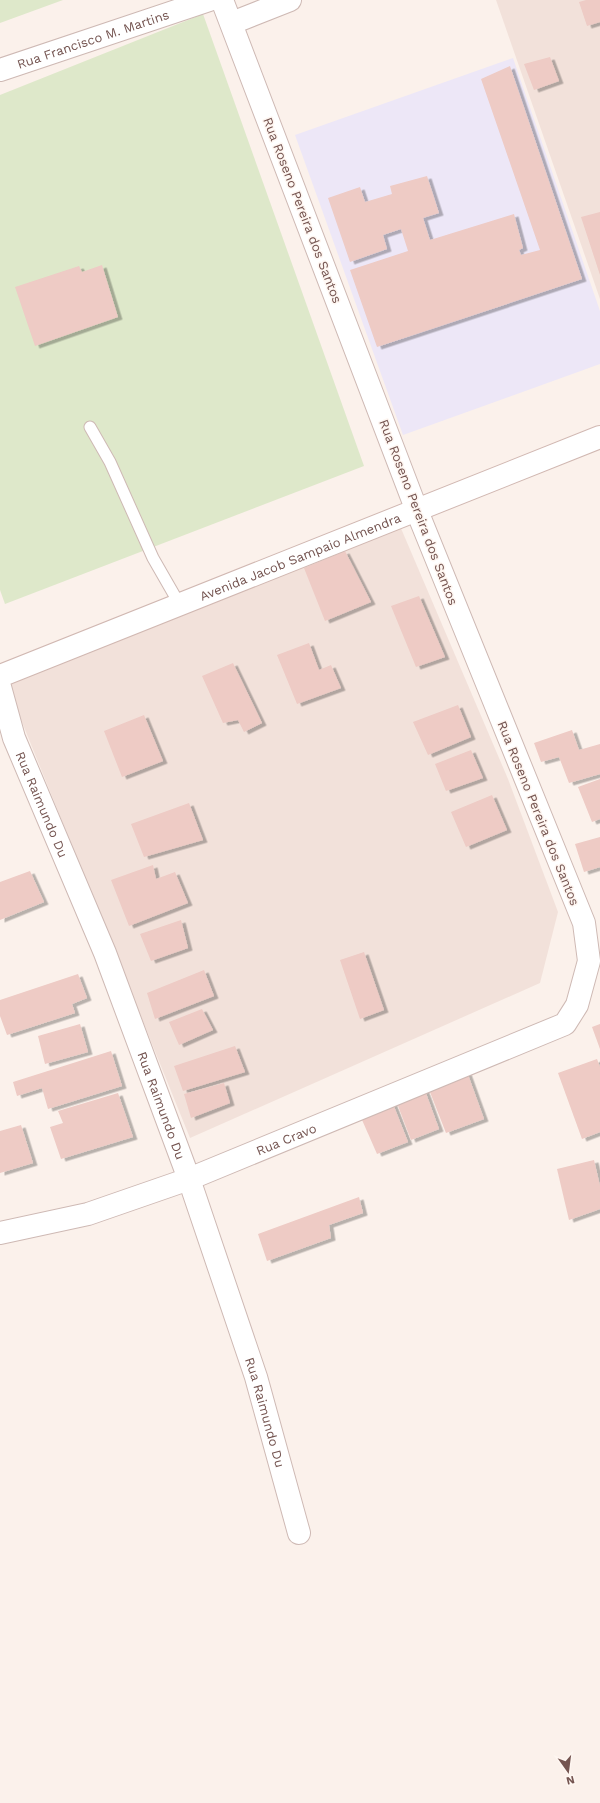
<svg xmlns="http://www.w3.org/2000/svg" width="600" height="1803" font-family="'Work Sans',sans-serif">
<defs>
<filter id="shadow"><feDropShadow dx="4.5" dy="2.5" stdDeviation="0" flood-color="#0004"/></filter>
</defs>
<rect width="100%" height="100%" fill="#fbf1eb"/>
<g fill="#f2e1da">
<polygon points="496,0 600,0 600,299"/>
<polygon points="400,526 508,779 558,912 540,983 190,1138 5,680"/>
</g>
<polygon fill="#ede7f7" points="513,58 600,311 600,364 403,435 295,135"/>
<g fill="#dee8ca">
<polygon points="0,0 63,0 0,23"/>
<polygon points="203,14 364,466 5,604 0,590 0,95"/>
</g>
<g fill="#eecbc5" filter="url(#shadow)">
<polygon points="586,0 600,0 600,22 587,26 579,2"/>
<polygon points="550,57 559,81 534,90 524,64"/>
<polygon points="510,66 582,279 377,347 350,270 408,251 401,229 383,235 387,249 350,262 328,198 360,187 365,202 392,194 390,186 427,176 439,213 423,218 430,240 514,214 523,248 519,250 521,255 540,250 481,79"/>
<polygon points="600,212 600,275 581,217"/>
<polygon points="102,265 118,317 35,346 15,287 79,266 82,272"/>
<polygon points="345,551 371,602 325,621 304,568"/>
<polygon points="419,596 445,657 416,667 391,606"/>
<polygon points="309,643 319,670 331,665 341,688 297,704 277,655"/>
<polygon points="233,663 262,723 244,732 238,720 223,723 202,676"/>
<polygon points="458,705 471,737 428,755 413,722"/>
<polygon points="144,715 163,761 122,777 104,731"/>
<polygon points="572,730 579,750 600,744 600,774 569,783 559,757 541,762 534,743"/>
<polygon points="471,750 483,778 446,791 435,764"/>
<polygon points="600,779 600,819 592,822 578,787"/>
<polygon points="492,795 507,830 466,847 451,812"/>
<polygon points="189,803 203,840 144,857 131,824"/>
<polygon points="600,837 600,867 584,872 575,844"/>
<polygon points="153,865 156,879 175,872 188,903 129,926 111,880"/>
<polygon points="30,871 44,902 0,920 0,882"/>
<polygon points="181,920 188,948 151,961 140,934"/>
<polygon points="364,952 384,1010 360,1019 340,960"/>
<polygon points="204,970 214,996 155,1019 147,993"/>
<polygon points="78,974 87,998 72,1004 75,1013 7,1035 0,1016 0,1000"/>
<polygon points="202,1009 213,1030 179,1045 169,1022"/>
<polygon points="80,1024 88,1052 45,1064 38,1036"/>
<polygon points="600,1024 600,1049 592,1027"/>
<polygon points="235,1046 245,1072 183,1091 174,1066"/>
<polygon points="111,1051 122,1086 48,1109 42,1088 17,1096 13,1082"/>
<polygon points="597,1059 600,1067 600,1132 582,1139 558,1073"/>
<polygon points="467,1072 484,1119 446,1133 428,1087"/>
<polygon points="224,1083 230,1103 191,1118 184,1094"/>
<polygon points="424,1088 439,1129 411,1140 395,1098"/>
<polygon points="118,1093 133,1137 61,1159 50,1127 63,1123 58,1111"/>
<polygon points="391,1099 408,1142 377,1154 359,1113"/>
<polygon points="21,1125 33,1163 0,1173 0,1131"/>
<polygon points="594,1160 600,1186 600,1209 569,1220 557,1169"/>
<polygon points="359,1197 363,1213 329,1225 331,1238 267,1261 258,1234"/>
</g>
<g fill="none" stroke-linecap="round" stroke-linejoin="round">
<g stroke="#ceb9b4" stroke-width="13">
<polyline id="lane" points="90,427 110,462 153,558 180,605"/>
</g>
<g stroke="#ceb9b4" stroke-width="24">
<g id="street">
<polyline points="232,23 290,0"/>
<path id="s1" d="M 0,70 L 209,0"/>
<path id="s2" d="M 0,687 L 14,738 L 105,953 L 189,1179 L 256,1377 L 299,1533"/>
<path id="s3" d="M 0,1233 L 88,1214 L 189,1179 L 565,1024 L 577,1005 L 589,961 L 584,923 L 417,511 L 222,0"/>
</g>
</g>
<g stroke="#d1b8b2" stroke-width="24">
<g id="secondary">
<path id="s4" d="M 0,676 L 600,437"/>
</g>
</g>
<use href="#lane" stroke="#fff" stroke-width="11"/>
<use href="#street" stroke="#fff" stroke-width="22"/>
<use href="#secondary" stroke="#fff" stroke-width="22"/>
</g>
<g text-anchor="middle" stroke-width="3" stroke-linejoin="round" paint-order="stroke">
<g font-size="13" fill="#745450" stroke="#fef6f1">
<text dy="5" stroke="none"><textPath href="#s1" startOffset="98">Rua Francisco M. Martins</textPath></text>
<text transform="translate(303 210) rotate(69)" y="5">Rua Roseno Pereira dos Santos</text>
<text transform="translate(419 512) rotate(69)" y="5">Rua Roseno Pereira dos Santos</text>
<text dy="5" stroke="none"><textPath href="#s4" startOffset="323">Avenida Jacob Sampaio Almendra</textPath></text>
<text dy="5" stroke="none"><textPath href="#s2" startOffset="125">Rua Raimundo Du</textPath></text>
<text transform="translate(539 813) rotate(68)" y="5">Rua Roseno Pereira dos Santos</text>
<text dy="5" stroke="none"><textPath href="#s2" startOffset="449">Rua Raimundo Du</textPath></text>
<text dy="5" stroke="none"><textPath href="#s3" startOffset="302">Rua Cravo</textPath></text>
<text dy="5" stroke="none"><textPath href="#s2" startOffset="773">Rua Raimundo Du</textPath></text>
</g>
</g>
<g transform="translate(568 1771) rotate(166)" stroke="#fef6f1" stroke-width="3" paint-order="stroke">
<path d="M0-3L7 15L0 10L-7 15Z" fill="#745450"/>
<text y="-6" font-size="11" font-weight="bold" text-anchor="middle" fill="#745450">N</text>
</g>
</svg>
